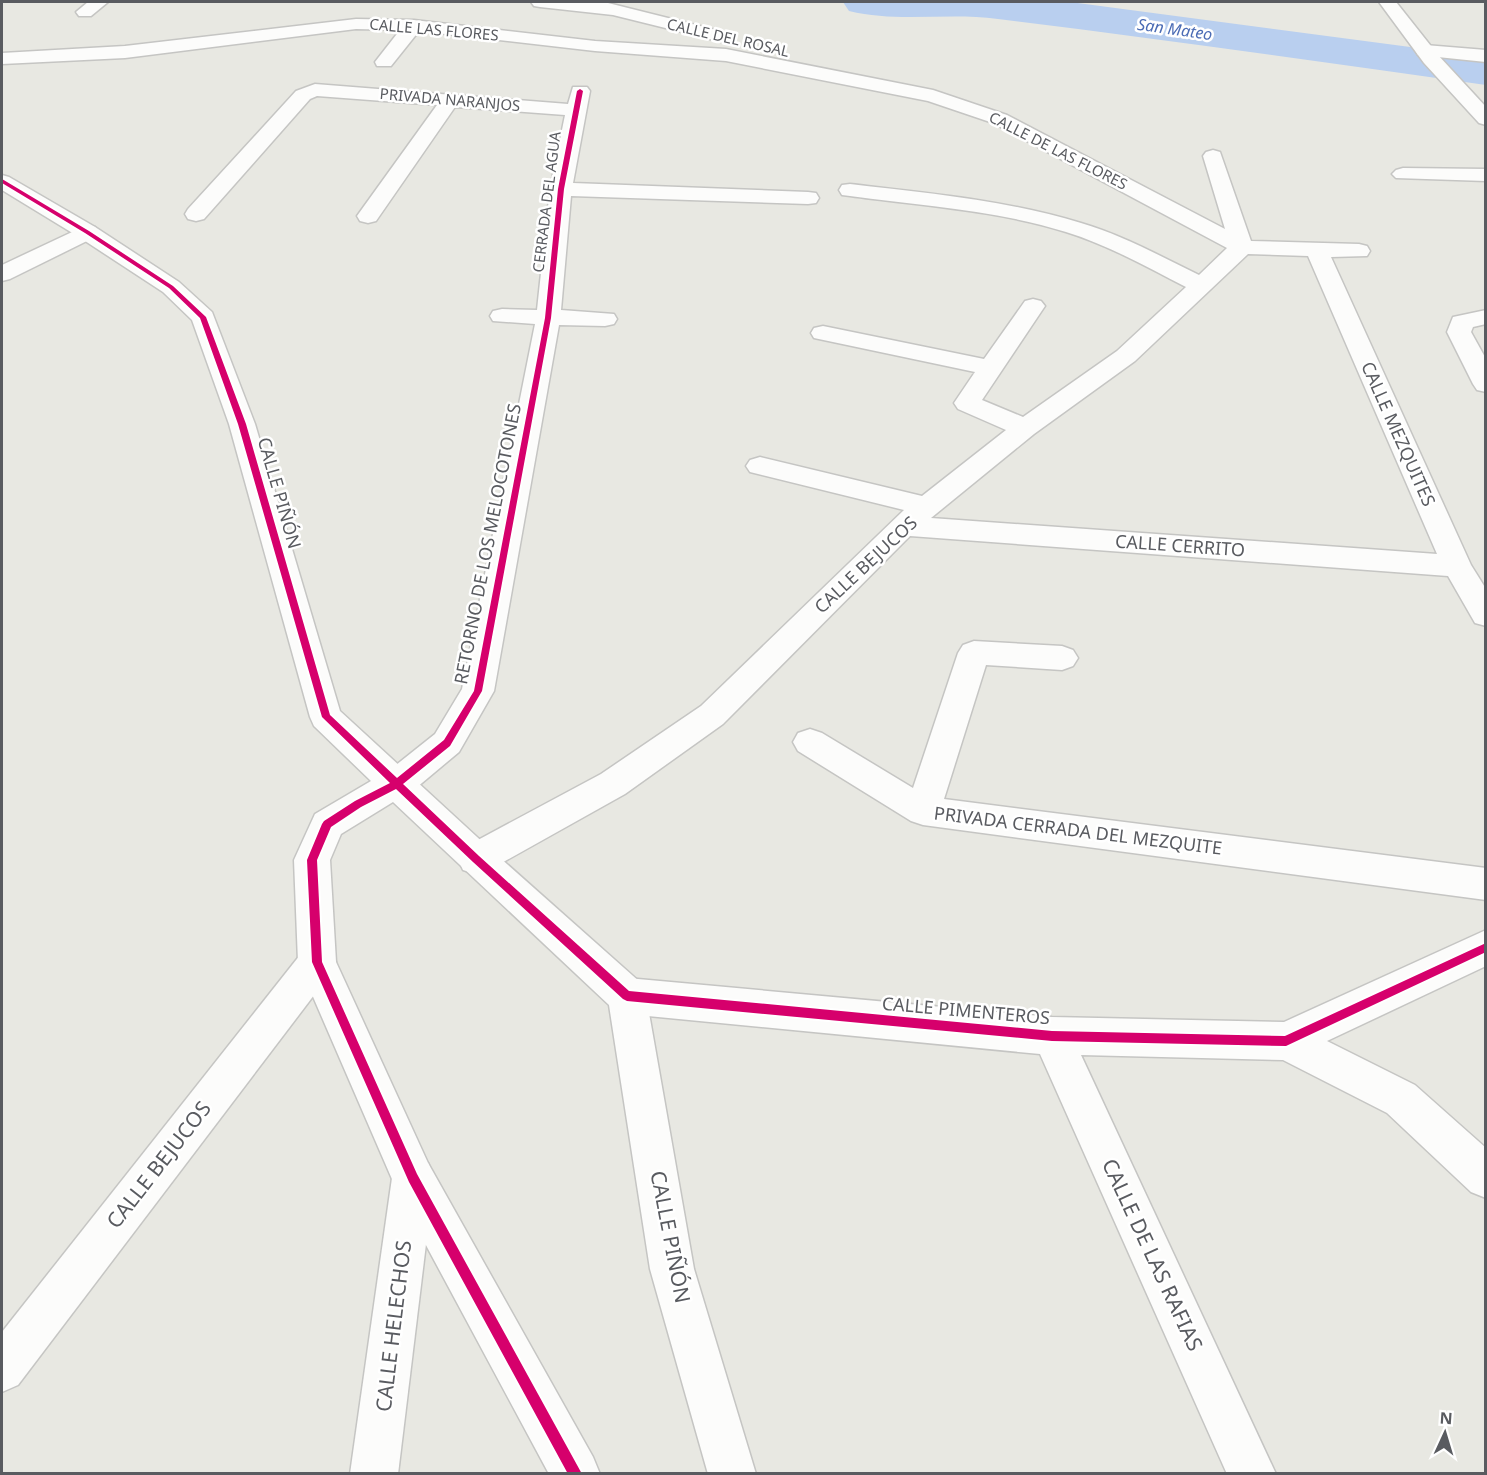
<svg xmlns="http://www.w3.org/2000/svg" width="1487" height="1475" font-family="'Noto Sans',sans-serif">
<rect width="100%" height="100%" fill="#e8e8e2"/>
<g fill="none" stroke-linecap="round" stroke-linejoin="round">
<path fill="#b9cfef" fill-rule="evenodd" d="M 843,2 L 1070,2 L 1486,57 L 1486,85 C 1323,62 1161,39 998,19 C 948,12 898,23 849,11 Z"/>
<g stroke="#c5c5c3" stroke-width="3">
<g id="minor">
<polygon points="88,2 108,2 91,16 79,16 76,12"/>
<polygon points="531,2 604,2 732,34 735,38 732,42 726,43 613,15 540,7 534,6"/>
<path d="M 356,19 L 414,20 L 595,41 L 726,49 L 933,90 L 1007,115 L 1225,229 L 1203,156 L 1206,152 L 1213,150 L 1220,152 L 1251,241 L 1359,244 L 1367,246 L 1370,251 L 1367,256 L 1331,257 L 1471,565 L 1486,589 L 1486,626 L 1475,623 L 1448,576 L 910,536 L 723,724 L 625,794 L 489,870 L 476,874 L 463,870 L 458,859 L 463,848 L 601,774 L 701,706 L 904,510 L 750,472 L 746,466 L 750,460 L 760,457 L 922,496 L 1006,430 L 958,409 L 954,403 L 975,372 L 814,338 L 811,333 L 814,328 L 823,326 L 984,359 L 1025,301 L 1033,299 L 1041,301 L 1045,306 L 982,400 L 1023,417 L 1117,351 L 1186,287 C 1147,267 1108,245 1066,232 C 996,210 922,206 850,196 L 842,195 L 839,190 L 842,185 L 850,184 C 927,193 1006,200 1081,223 C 1122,235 1160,256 1199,275 L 1227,248 L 993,123 L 928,101 L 726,61 L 595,51 L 419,31 L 391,66 L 377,66 L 375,62 L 400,30 L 356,29 L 125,58 L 2,64 L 2,53 L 125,46 ZM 1248,254 L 1308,256 L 1437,554 L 931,518 L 1034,434 L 1135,361 Z"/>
<polygon points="1425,45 1486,50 1486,62 1418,55 1416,51 1418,47"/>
<polygon points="315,84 568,104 573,87 587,87 590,91 573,183 808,192 816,193 819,198 816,203 808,204 571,196 561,310 614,314 617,319 614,324 605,326 559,325 494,691 459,752 410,793 398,797 386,793 381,783 386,773 435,734 462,689 535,324 493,321 490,316 493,311 502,309 537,310 550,189 565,115 455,107 376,221 368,223 360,221 357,216 437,105 317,96 310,99 204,219 196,221 188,219 185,214 188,209 296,91"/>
<polygon points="1403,168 1486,169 1486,181 1396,178 1392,174 1396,170"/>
<polygon points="87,225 95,227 98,232 95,237 10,279 2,281 2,265"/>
<polygon points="1486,310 1486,324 1473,327 1471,332 1486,359 1486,392 1477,390 1473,384 1447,332 1453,317"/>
<polygon points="974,641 1062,646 1073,650 1078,658 1073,666 1062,670 986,665 944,799 1486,868 1486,900 923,825 911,821 798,751 793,742 798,733 810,729 822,733 913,788 958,653 963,645"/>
<polygon points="1486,930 1486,966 1327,1041 1415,1085 1486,1148 1486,1198 1471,1192 1387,1113 1283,1060 1081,1055 1276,1474 1227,1474 1040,1054 627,1014 613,1009 608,996 613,983 627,978 1052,1017 1284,1022"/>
<polygon points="317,945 330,950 336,962 330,974 18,1385 2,1392 2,1332 304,950"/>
<polygon points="413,1157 428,1163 434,1178 398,1474 350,1474 392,1178 398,1163"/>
</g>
</g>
<g stroke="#c5c5c3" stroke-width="3">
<g id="tertiary">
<polygon points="1379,2 1396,2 1438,55 1486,107 1486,125 1479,123 1424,63"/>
<polygon points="2,175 9,177 95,227 179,282 212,312 255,424 340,711 489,848 641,983 646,996 694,1269 756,1474 708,1474 650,1269 609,1005 393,802 341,834 330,860 336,962 428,1163 593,1457 600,1474 549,1474 398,1193 298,962 294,860 315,814 371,781 314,726 310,717 229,424 192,320 163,292 79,237 2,190"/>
</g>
</g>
<use href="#minor" fill="#fcfcfb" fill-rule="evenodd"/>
<use href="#tertiary" fill="#fcfcfb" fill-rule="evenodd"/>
<g stroke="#fff" stroke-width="4">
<polygon id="cycleway" points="580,89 583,91 564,189 551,318 482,691 450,746 403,784 479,856 629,991 1052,1031 1285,1036 1486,943 1486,952 1286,1046 1052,1041 627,1001 623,999 473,862 396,789 361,807 331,827 317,860 322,962 417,1174 582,1474 568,1474 409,1182 312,962 307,860 322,824 324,821 355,801 390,783 322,717 238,424 200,318 169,288 85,233 2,183 2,179 89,231 173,286 206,317 246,424 330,715 397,778 444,740 474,691 545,318 558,189 577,91"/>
</g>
<use href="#cycleway" fill="#d6006c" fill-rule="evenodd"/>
</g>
<g text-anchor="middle" stroke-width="5" stroke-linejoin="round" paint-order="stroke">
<g font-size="15" fill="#595b60" stroke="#fff">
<text transform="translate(434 30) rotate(5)" y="5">CALLE LAS FLORES</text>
<text transform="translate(728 38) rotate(13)" y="5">CALLE DEL ROSAL</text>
<text transform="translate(450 100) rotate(5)" y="5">PRIVADA NARANJOS</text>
<text transform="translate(1058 151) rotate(27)" y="5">CALLE DE LAS FLORES</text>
<text transform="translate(547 202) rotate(-83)" y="5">CERRADA DEL AGUA</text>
</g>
<g font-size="16" font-style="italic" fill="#4b6cb5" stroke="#fff">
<text transform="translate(1175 29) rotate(8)" y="6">San Mateo</text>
</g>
<g font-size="18" fill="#595b60" stroke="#fff">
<text transform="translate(1398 434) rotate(66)" y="6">CALLE MEZQUITES</text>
<text transform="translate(279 493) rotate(74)" y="6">CALLE PIÑÓN</text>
<text transform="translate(488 544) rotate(-79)" y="6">RETORNO DE LOS MELOCOTONES</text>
<text transform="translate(1180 546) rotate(4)" y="6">CALLE CERRITO</text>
<text transform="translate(866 565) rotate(-43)" y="6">CALLE BEJUCOS</text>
<text transform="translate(1078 831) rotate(7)" y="6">PRIVADA CERRADA DEL MEZQUITE</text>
<text transform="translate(966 1011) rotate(5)" y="6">CALLE PIMENTEROS</text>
</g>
<g font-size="21" fill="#595b60" stroke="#fff">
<text transform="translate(159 1165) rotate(-52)" y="7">CALLE BEJUCOS</text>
<text transform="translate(670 1237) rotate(79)" y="7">CALLE PIÑÓN</text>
<text transform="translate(1152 1255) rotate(65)" y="7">CALLE DE LAS RAFIAS</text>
<text transform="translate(394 1326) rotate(-83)" y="7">CALLE HELECHOS</text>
</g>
</g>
<rect width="1487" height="1475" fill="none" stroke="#595b60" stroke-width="6"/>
<g transform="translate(1445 1433) rotate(4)" stroke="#ffffff" stroke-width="4.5" paint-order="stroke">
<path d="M0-4.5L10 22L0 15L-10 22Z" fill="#595b60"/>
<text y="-9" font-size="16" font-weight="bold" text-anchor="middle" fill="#595b60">N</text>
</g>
</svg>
